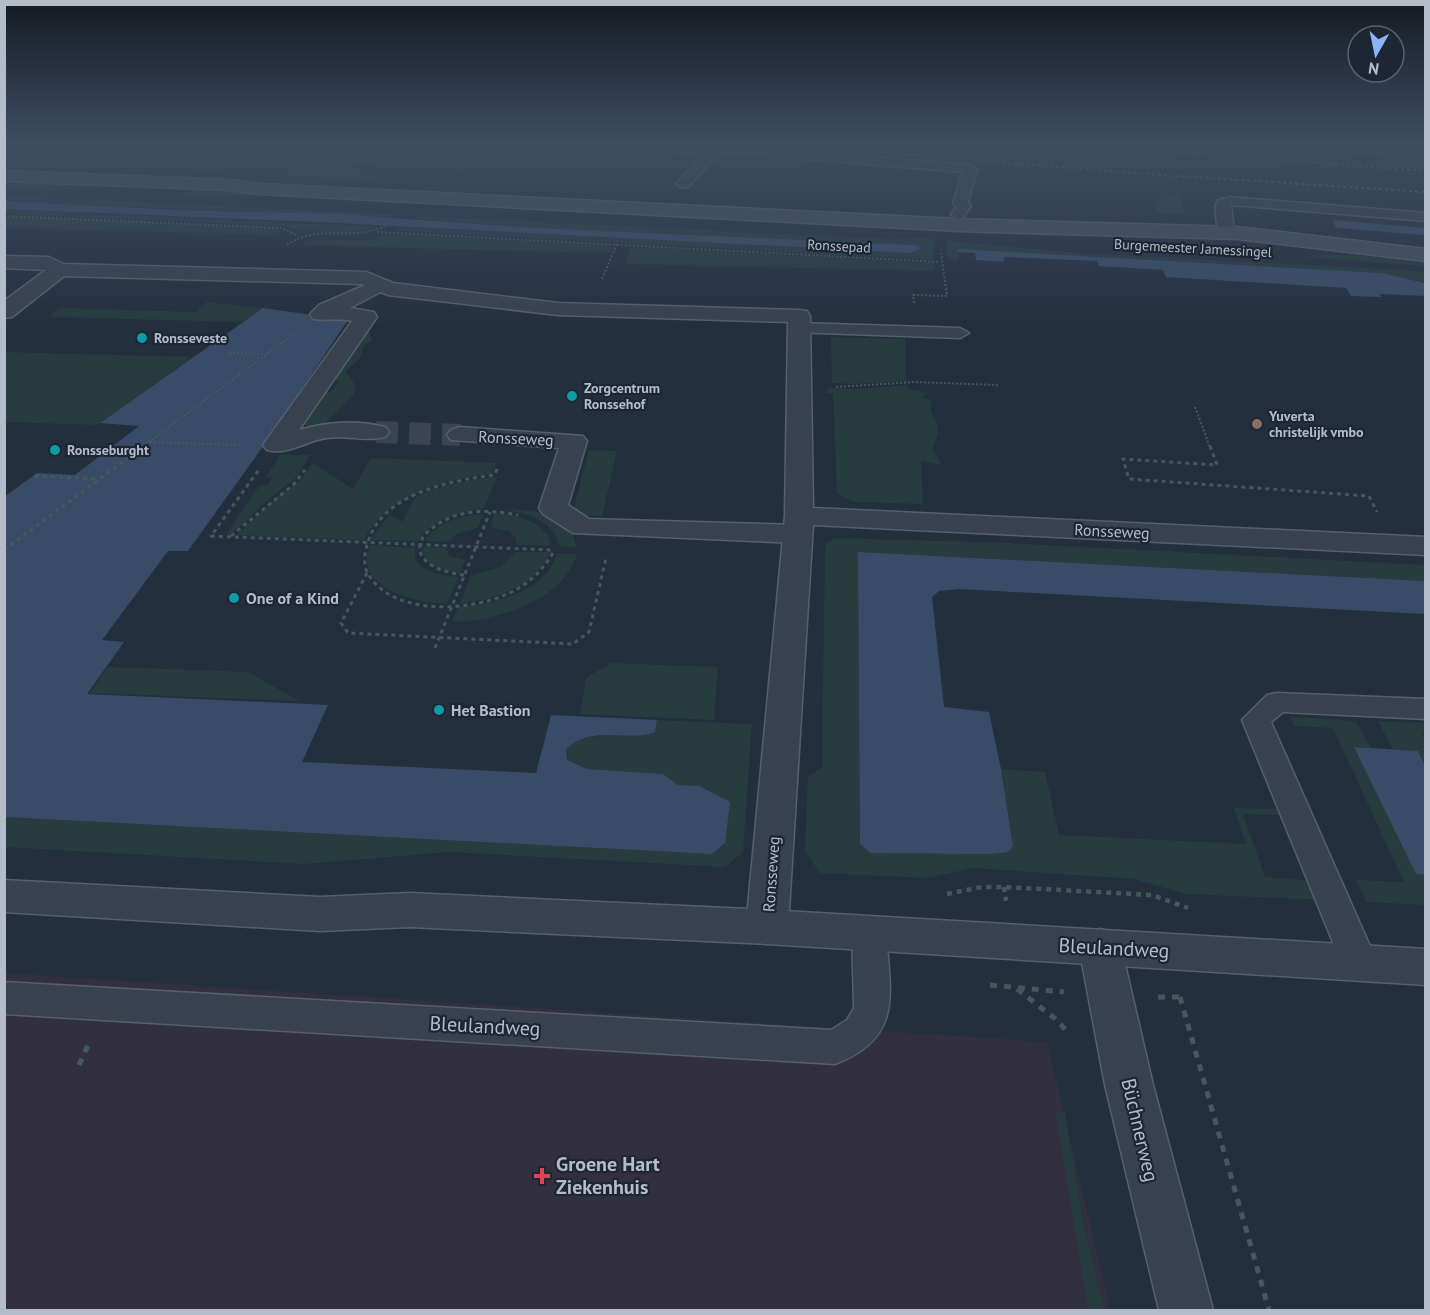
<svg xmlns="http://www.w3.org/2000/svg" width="1430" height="1315" font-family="'PT Sans',sans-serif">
<rect width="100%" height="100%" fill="#242f3e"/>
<polygon fill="#32303f" points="4,973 1047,1042 1110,1310 5,1310"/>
<g fill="#263c3f">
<polygon points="360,154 383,157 375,164 302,162 308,160 349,162"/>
<polygon points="152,162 224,162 220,171 236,172 197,172 199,170 146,166"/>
<polygon points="295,165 386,170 375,179 247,174 274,174"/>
<polygon points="5,181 66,184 52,192 5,187"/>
<polygon points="203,186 413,202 261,195 182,196"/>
<polygon points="1159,194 1178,195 1186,215 1158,213 1154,203 1161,203"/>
<polygon points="4,196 393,214 388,218 5,201"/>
<path d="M 5,209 L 375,227 C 353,236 307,233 285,226 L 5,214 Z"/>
<polygon points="5,216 259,227 281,230 278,235 5,228"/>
<polygon points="417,216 889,239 934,238 934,260 396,231 397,228 420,228 909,253 914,245 536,228 412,218"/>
<polygon points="387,234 607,245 614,248 609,252 596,253 301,245 308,240 372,240"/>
<polygon points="947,241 1077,253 1403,270 1425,272 1426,283 1382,273 959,249 958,260 947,259"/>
<polygon points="630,247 934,263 934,271 626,264"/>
<polygon points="1350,255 1424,261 1425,266 1301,256"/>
<polygon points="206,302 263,308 242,322 48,317 59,308 196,312"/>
<polygon points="368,327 372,340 364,346 361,357 346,371 356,387 354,395 322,426 302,425 324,392 331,392 339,381 332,380"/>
<polygon points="831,337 905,339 906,381 854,384 832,383"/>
<polygon points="6,352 192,357 97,425 5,422"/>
<path d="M 908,385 L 908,389 L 929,393 L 921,397 L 931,400 C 932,404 931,407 931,410 C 932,417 938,422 938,429 C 938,446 925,445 941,461 L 939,465 L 921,461 L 923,504 L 854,502 L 837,493 L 833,393 L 827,393 L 828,388 L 857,389 Z"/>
<polygon points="589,450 617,451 602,516 572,515"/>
<polygon points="280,455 310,455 296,478 270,498 232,534 226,534 260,485 267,485 273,478 266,477"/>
<path d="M 371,458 L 496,463 L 491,474 C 445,479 386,495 364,540 L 237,535 L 277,497 L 299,482 L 313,463 L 353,489 Z"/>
<path d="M 497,477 L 484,508 C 458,513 433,519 418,541 L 370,540 L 390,514 L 403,522 C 406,516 409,506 414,500 C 425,487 479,478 497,477 Z"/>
<path d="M 505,509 C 533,511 572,511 576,547 L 559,546 C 554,520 528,514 505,509 Z"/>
<path d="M 495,513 C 515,514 549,523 551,546 L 516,545 L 516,539 L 509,531 L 490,527 Z"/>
<path d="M 484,514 L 478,528 L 456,534 L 447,542 L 425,541 C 436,522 463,515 484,514 Z"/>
<polygon points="835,538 1008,543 1425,565 1425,581 858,552 860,844 869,853 1013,846 1001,769 1045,772 1059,835 1246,844 1234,808 1277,809 1279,815 1243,814 1265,877 1317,881 1326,900 1185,894 1135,879 973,868 927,878 820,873 805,851 808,777 822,767 825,547 826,543"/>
<path d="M 370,545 L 416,548 C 409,570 442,576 458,577 L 447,604 C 418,603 352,589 370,545 Z"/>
<polygon points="424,547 446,548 449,556 465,560 460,573 440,569 427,561 423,553"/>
<path d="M 515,552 L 550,552 C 537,586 492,601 460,603 L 471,575 L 501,567 Z"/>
<path d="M 557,553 L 577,554 C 564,600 495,622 452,622 L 458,607 C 493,605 546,592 557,553 Z"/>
<polygon points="611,663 718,667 714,720 580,714 586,678"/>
<polygon points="108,667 248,672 299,701 90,693"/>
<polygon points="1290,717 1356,721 1371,748 1355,747 1416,874 1425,875 1425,905 1366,902 1357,880 1404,882 1333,728 1294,726"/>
<path d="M 657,720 L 752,724 L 743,852 L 725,867 L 449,852 L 304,864 L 5,847 L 4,817 L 712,854 L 699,786 L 678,785 L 663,774 L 587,769 L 566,760 L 566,750 C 581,733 597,737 618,736 C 630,736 643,734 655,732 Z"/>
<polygon points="1378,721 1425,723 1425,732 1422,732 1425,739 1425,766 1418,751 1393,750"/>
<polygon points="1055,1112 1065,1112 1083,1223 1104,1310 1088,1310"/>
</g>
<g fill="#394c67">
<polygon points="5,201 177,210 335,214 536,228 914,245 922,248 909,253 319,222 5,209"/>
<polygon points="1333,220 1425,228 1425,235 1336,228"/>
<polygon points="958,249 1382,273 1425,283 1425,296 1380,294 1382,297 1351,296 1346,288 1166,277 1163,270 1099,266 1097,261 1004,257 1004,262 976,260 975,253 958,252"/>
<path d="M 263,308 L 348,320 L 264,445 L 188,551 L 168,551 L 102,640 L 124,642 L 87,694 L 328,705 L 302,762 L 536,773 L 551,715 L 657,720 L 655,732 C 626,743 589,724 566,750 L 567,760 L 587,769 L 663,774 L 678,785 L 699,786 L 730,802 L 725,843 L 712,854 L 5,817 L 4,497 L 37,473 L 75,475 L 139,426 L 100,423 Z"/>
<polygon points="858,552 1425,581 1425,614 959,589 939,591 932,597 944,707 989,712 1001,769 1013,846 1008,852 989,854 870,853 860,844"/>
<polygon points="1354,747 1418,751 1425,766 1425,875 1416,874"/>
</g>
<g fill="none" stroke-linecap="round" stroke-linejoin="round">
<polyline stroke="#3a4453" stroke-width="22" stroke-dasharray="22 11" stroke-linecap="butt" points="376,432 460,435"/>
<g stroke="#565f6c" stroke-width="3">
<g id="service">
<polygon points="612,142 659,142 710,147 716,144 970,165 977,169 968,202 971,206 963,218 958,219 951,215 956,207 953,204 962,172 720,152 688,187 683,188 676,184 703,154 618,146"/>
<polygon points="1230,197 1426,213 1426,221 1231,205 1234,233 1226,238 1218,233 1215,207 1218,200"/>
<polygon points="799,323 960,328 969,333 960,338 793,332 790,328"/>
<polygon points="1277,693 1426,699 1426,719 1283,712 1271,722 1377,962 1372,973 1359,977 1346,973 1341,962 1242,720 1267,695"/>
<path d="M 869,919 L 881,923 L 886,933 C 890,993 904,1038 835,1064 L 4,1014 L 4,982 L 831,1030 L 847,1020 L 854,1008 L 852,933 L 857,923 Z"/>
</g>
</g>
<g stroke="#565f6c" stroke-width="3">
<g id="pedestrian">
<path d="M 379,279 L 386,281 L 389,285 L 386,289 L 350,308 L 374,312 L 377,317 L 299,430 C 327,422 357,420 385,427 L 389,432 L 385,437 C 366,442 346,435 327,438 C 307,440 288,456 267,450 L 263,445 L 352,321 C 339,318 325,321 313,319 L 310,314 L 319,305 Z"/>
<polygon points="460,427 583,436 587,441 568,505 589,519 798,525 808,528 812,534 808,540 798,543 573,533 543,514 539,508 559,448 451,440 447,435 451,430"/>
</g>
</g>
<g stroke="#565f6c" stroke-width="3">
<g id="minor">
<polygon points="4,256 49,257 64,264 366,272 393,283 558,303 799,310 807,311 810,316 813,508 1426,537 1426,555 813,525 788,927 782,939 767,944 752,939 746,927 785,516 788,322 558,315 388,295 362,284 64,276 12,317 4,318 4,301 46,270 4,268"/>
<polygon points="1100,929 1115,934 1121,947 1153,1085 1213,1310 1159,1310 1105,1085 1079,947 1085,934"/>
</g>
</g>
<g stroke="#565f6c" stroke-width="3">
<polygon id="tertiary" points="4,880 320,897 410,893 767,910 1426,949 1426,985 767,944 410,927 320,931 4,912"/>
</g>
<g stroke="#565f6c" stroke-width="3">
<polygon id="secondary" points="4,171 231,180 260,184 959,219 1237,227 1426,249 1426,261 1237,239 959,231 260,194 231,190 4,181"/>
</g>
<g stroke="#44595c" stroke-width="2" stroke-dasharray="2 2" stroke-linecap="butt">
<polyline points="178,142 198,143 183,153"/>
<polyline points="379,142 368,151 391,156"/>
<polyline points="104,149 138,142"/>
<polyline points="396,151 391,156 398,160 397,168"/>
<polyline points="460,170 492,142"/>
<polyline points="4,216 282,228 298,236"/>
<polyline points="377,232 940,262"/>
<path d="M 287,245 C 317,223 353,242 385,226"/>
<polyline points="602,279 617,244"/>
<polyline points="914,303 913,295 947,296 941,253"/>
<polyline points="229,353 265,354"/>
<polyline points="836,387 915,382 997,385 997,388"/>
<polyline points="1195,407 1210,447"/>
<polyline points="150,442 241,445"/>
<polyline points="142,447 295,333"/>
</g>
<g stroke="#44595c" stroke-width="3" stroke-dasharray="4 4" stroke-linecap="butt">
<polyline points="1210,446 1217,465 1123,459 1129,479 1369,496 1377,512"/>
<path d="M 497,469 L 494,475 C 450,481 383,493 368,542 C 364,554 362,566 370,577 C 399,620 489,611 525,584 C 539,574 546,564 555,550"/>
<polyline points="258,471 211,536 552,550"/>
<polyline points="35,476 99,479"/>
<polyline points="231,536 294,484 305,470"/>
<polyline points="4,550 144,446"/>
<polyline points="367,573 341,623 348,633 573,644 589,632 606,558"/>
<path d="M 464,575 C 413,569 402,538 452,517 C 473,509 497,511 518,515"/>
<polyline points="435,648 490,512"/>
</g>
<g stroke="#44595c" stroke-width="4.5" stroke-dasharray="5 5" stroke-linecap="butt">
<polyline points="1004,887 1006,901"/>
<polyline points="947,894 982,887 1004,887 1152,895 1188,908"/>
</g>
<g stroke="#44595c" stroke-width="5" stroke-dasharray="7 7" stroke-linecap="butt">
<polyline points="990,985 1064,992"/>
<polyline points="1017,989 1057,1020 1069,1034"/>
<polyline points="1158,997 1186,997"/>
<polyline points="1180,997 1269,1310"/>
<polyline points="79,1065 89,1043"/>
</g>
<use href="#service" fill="#38414e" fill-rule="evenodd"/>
<use href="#pedestrian" fill="#38414e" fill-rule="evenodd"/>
<use href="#minor" fill="#38414e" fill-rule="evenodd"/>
<use href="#tertiary" fill="#38414e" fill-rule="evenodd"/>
<use href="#secondary" fill="#465061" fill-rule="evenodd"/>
<g stroke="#5a6575" stroke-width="2" stroke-dasharray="3 3" stroke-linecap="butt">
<polyline points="751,142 1132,173 1426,192"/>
<polyline points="1042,142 1426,171"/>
<polyline points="1220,142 1426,158"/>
<polyline points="1352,142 1426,148"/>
</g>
</g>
<linearGradient id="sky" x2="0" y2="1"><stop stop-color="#141a22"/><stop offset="0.44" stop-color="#3f4d63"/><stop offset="1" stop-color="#3f4d63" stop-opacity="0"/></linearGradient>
<rect width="1430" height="326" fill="url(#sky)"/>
<g fill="#0f9aa8" stroke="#1d2633" stroke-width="2">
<circle cx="142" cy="338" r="6"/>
<circle cx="572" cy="396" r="6"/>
<circle cx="55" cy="450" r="6"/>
<circle cx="234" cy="598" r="6"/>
<circle cx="439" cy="710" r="6"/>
</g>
<circle fill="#8d6e63" stroke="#1d2633" stroke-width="2" cx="1257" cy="424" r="6"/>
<path fill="#e0444e" stroke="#1d2633" stroke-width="2" d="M539 1167h6v6h6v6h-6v6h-6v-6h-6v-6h6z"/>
<g text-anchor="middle" stroke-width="4.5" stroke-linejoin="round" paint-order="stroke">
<g font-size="14" fill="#b4bcc9" stroke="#1d2633">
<text transform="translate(839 246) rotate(3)" y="5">Ronssepad</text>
<text transform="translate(1193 248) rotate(3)" y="5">Burgemeester Jamessingel</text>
</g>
<g font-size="14" font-weight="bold" fill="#b4bcc9" stroke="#1d2633" text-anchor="start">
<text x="154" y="343">Ronsseveste</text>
<text x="584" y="393">Zorgcentrum<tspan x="584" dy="16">Ronssehof</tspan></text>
<text x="1269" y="421">Yuverta<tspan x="1269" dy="16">christelijk vmbo</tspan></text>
<text x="67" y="455">Ronsseburght</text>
</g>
<g font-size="16" fill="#b4bcc9" stroke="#1d2633">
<text transform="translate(516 438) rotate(3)" y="6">Ronsseweg</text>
<text transform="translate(1112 531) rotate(3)" y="6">Ronsseweg</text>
<text transform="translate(771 874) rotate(-86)" y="6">Ronsseweg</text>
</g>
<g font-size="16" font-weight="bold" fill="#b4bcc9" stroke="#1d2633" text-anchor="start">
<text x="246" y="604">One of a Kind</text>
<text x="451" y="716">Het Bastion</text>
</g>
<g font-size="20" fill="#b4bcc9" stroke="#1d2633">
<text transform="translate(1114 948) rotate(3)" y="7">Bleulandweg</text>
<text transform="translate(485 1026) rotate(3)" y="7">Bleulandweg</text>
<text transform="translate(1140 1130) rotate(77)" y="7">Büchnerweg</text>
</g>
<g font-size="20" font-weight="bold" fill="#b4bcc9" stroke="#1d2633" text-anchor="start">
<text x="556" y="1171">Groene Hart<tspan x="556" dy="23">Ziekenhuis</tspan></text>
</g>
</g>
<rect width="1430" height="1315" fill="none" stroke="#b4bcc9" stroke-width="12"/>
<g transform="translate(1376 54) rotate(189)"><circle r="28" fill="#1d2633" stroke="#59626f" stroke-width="1.5"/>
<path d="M0-4.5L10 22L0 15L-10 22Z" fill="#8ab4f8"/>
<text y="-9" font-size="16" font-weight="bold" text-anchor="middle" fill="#b4bcc9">N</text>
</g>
</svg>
